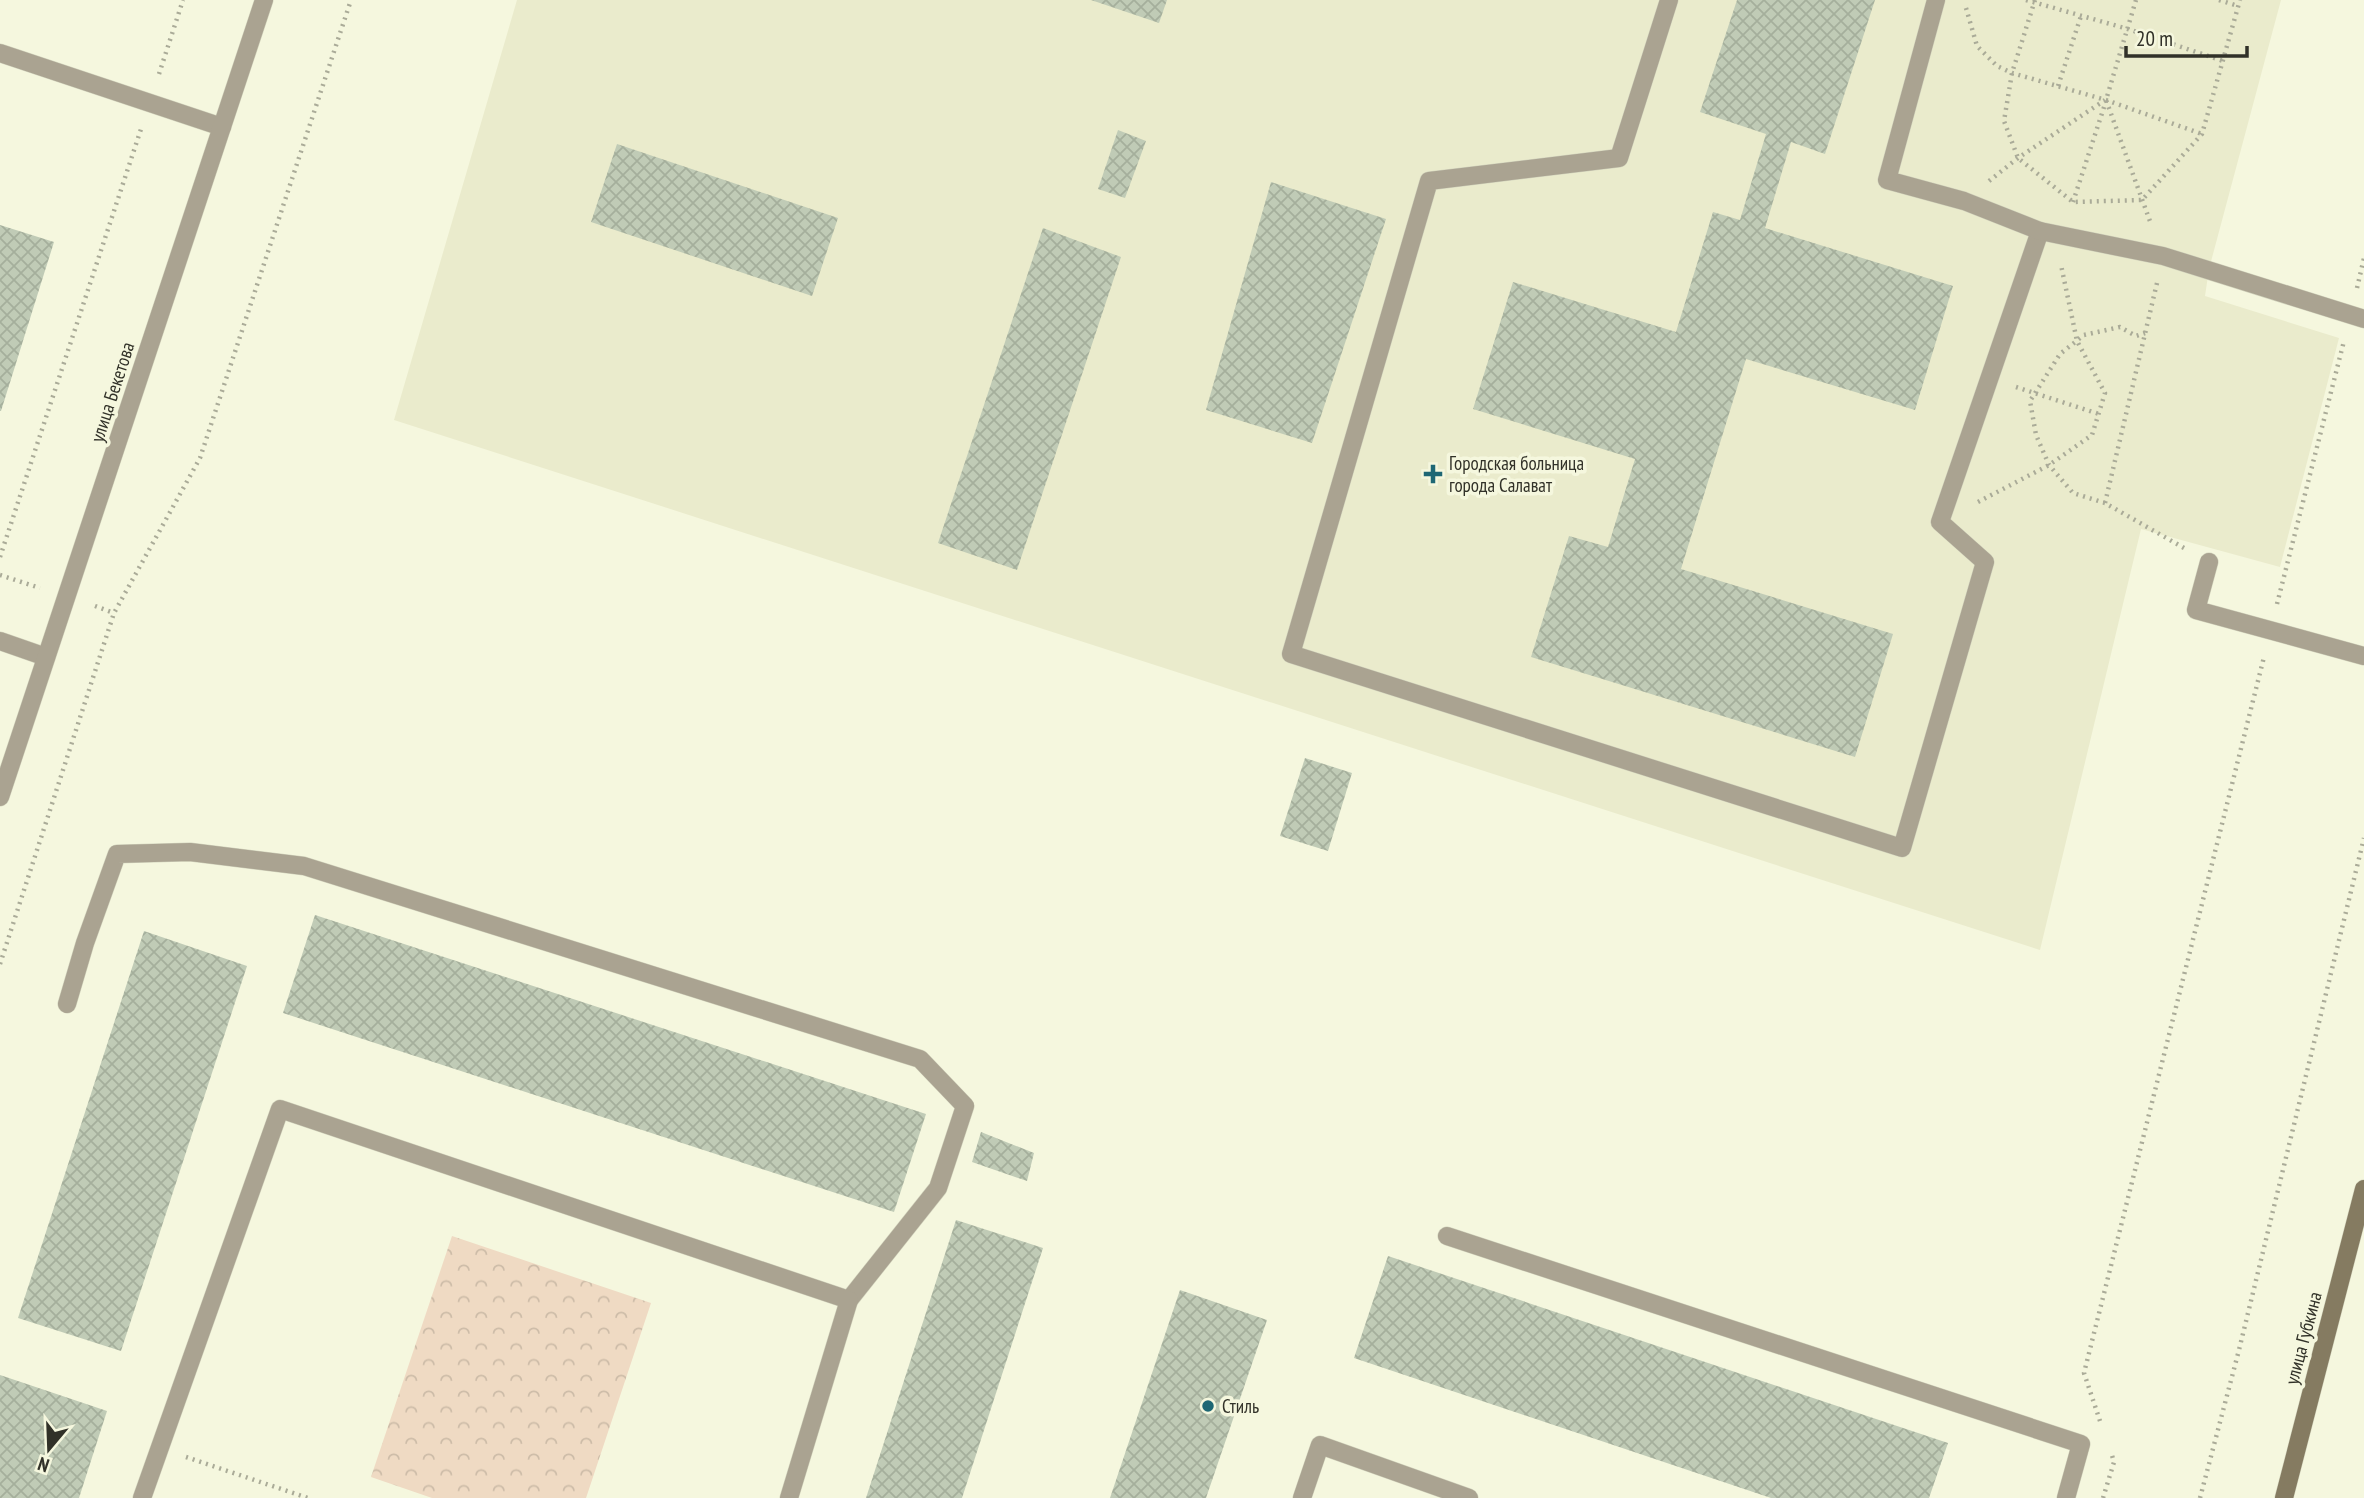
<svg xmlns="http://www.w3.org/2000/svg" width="2364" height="1498" font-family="'PT Sans Narrow',sans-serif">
<defs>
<pattern id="park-crowns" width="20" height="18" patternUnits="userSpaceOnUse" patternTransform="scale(1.75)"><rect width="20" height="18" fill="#efdac3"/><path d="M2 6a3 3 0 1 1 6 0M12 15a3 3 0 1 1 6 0" fill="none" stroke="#cdbca8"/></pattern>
<pattern id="building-cross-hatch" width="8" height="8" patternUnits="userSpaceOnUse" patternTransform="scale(1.75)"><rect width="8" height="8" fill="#c0cbb6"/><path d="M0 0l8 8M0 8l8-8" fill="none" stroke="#a5af9c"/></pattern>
</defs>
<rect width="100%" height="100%" fill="#f5f7de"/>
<polygon fill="#eaebcc" points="517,0 2281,0 2209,269 2205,296 2339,338 2280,567 2141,529 2040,950 394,420"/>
<polygon fill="url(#park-crowns)" points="452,1236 651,1303 586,1498 432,1498 371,1477"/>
<g fill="url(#building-cross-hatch)">
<polygon points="1091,0 1167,0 1159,23"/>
<polygon points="1737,0 1875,0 1825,154 1791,142 1765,228 1953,286 1915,410 1746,359 1681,569 1893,634 1855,757 1531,657 1569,536 1608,547 1635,459 1473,409 1513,282 1676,332 1713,212 1740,220 1766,134 1700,112"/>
<polygon points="1118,130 1146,141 1125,198 1098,189"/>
<polygon points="617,144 838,218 812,296 591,222"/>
<polygon points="1271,182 1386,219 1312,443 1206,410"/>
<polygon points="0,225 54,242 1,411 0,411"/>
<polygon points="1043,228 1121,257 1017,570 938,543"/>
<polygon points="1305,758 1352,773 1328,851 1280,836"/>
<polygon points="315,915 926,1114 894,1212 283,1013"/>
<polygon points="144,931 247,966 121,1351 18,1318"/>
<polygon points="981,1132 1034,1153 1027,1181 972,1162"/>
<polygon points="956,1220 1043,1248 962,1498 866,1498"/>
<polygon points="1388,1256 1948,1443 1929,1498 1771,1498 1354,1358"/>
<polygon points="1180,1290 1267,1320 1206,1498 1110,1498"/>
<polygon points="0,1375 107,1411 79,1498 0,1498"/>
</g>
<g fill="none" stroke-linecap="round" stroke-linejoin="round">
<g stroke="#d2d3bd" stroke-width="19">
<g id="lane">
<polyline points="1669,0 1619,158 1429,181 1291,654 1902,848 1985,562 1940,522 2040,231"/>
<polyline points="1936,0 1887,180 1964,201 2040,231 2163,256 2364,319"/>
<polyline points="0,53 222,127"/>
<polyline points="2209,562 2196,610 2364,656"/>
<polyline points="0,641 46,657"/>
<polyline points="67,1004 85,943 117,854 190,852 304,866 920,1059 965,1106 938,1188 849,1300"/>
<polyline points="1447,1236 2081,1444 2066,1498"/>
<polyline points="142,1498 280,1109 849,1300 789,1498"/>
<polyline points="1302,1498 1320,1445 1469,1498"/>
</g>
</g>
<g stroke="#d2d3bd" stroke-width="19">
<polyline id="street" points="0,797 264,0"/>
</g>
<g stroke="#d2d3bd" stroke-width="19">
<polyline id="secondary" points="2284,1498 2364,1189"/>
</g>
<g stroke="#aaab98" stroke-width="4.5" stroke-dasharray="2 5" stroke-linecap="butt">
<polyline points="2026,0 2128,29 2223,61"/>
<polyline points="2035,0 2012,73 2004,121 2018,158 2073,202 2142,200 2202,134 2240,0"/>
<polyline points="2136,0 2106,100 2151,224"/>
<polyline points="2219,0 2238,6"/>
<polyline points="1966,8 1977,46 1997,66 2012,73 2106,100 2202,134"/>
<polyline points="159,74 183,0"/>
<polyline points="2058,86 2081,16"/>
<polyline points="1989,181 2018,158 2105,100"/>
<polyline points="2073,202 2106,101"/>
<polyline points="2157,283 2105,503 2184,548"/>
<polyline points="2357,288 2364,258"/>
<polyline points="2016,387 2099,414"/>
<polyline points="1978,502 2049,465 2092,435 2105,393 2077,341 2061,265"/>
<polyline points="2105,503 2073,493 2049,465 2036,435 2030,401 2060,354 2084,335 2120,327 2136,336 2145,333"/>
<polyline points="0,557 141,129"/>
<polyline points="0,575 40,588"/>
<polyline points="2277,604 2344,341"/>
<polyline points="95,606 114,613"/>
<polyline points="0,964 114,613 200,458 351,0"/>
<polyline points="2100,1421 2084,1373 2264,657"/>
<polyline points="186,1457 308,1498"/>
<polyline points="2103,1498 2114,1462 2111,1452"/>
<polyline points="2200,1498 2239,1350 2364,838"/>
</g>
<use href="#lane" stroke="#aaa391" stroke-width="18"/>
<use href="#street" stroke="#aaa391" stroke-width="18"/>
<use href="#secondary" stroke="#857b61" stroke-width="18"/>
</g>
<g fill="#1e6774" stroke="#f5f7de" stroke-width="2.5">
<path d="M1429.5 463.5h7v7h7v7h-7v7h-7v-7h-7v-7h7z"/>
<circle cx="1208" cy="1406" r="7"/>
</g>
<g text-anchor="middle" stroke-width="7" stroke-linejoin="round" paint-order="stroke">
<g font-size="19" fill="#313128" stroke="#f5f7de">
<text transform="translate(112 392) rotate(-72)" y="7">улица Бекетова</text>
<text transform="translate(2303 1338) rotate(-75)" y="7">улица Губкина</text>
</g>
<g font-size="19" fill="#313128" stroke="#f5f7de" text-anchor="start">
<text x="1449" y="470">Городская больница<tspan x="1449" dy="22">города Салават</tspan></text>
<text x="1222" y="1413">Стиль</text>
</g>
</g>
<g transform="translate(49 1449) rotate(199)" stroke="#f5f7de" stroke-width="5" paint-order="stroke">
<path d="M0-5L12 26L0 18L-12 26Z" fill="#313128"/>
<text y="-10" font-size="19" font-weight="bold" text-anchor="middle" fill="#313128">N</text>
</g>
<path d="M2126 46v10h121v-10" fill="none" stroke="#313128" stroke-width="3.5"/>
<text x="2136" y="46" font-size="21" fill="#313128" stroke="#f5f7de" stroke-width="5" paint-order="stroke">20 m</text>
</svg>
